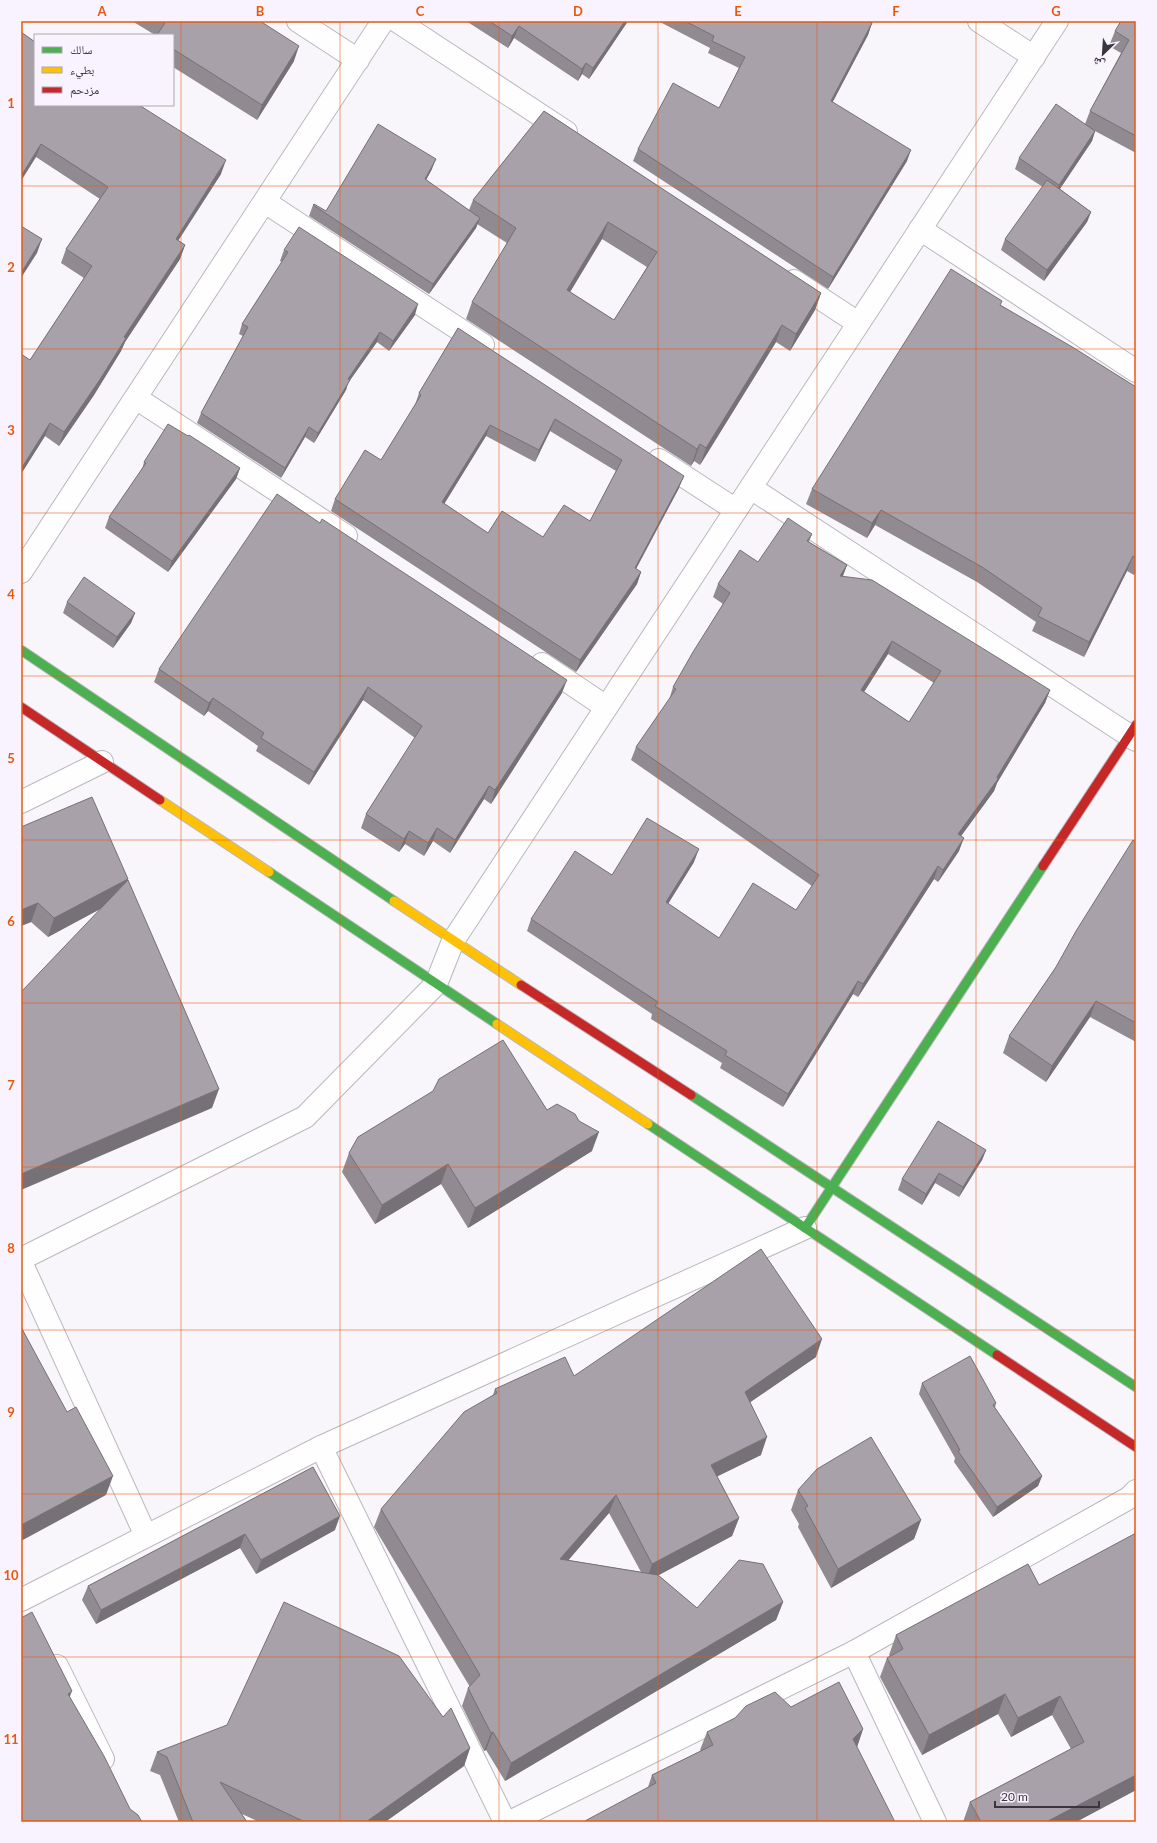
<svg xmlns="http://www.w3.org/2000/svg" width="1157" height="1843" font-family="Lato,'Noto Naskh Arabic',sans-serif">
<rect width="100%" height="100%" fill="#f8f6fb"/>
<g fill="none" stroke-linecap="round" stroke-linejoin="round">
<g stroke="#bab7be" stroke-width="24">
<g id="street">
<polyline points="298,21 358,60"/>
<polyline points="397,21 566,132"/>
<polyline points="979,21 1034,57"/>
<polyline points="265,202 483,345"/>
<polyline points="920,229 1136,371"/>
<polyline points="794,281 858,323"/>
<polyline points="136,398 346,536"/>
<polyline points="659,460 736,510"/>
<polyline points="751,488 1136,740"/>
<polyline points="21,572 383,21"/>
<polyline points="542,664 606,707"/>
<polyline points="21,802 102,762"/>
<polyline points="21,1259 305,1117 436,984 453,941 1057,21"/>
<polyline points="21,1262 146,1536"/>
<polyline points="321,1447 505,1822"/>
<polyline points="21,1600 321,1447 805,1228"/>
<polyline points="854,1652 935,1822"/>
<polyline points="57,1666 103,1759"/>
<polyline points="510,1822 854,1652 1129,1498 1136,1491"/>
</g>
</g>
<g stroke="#bab7be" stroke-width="11">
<g id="fast">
<polyline points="21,650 394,901"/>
<polyline points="269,872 497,1024"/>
<polyline points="691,1095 1136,1387"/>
<polyline points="648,1124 997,1355"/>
<polyline points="805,1228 1043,866"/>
</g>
</g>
<g stroke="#bab7be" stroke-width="11">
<g id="slow">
<polyline points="160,800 269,872"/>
<polyline points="394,901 521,985"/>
<polyline points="497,1024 648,1124"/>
</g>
</g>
<g stroke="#bab7be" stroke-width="11">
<g id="jam">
<polyline points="21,707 160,800"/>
<polyline points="1043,866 1136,725"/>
<polyline points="521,985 691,1095"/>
<polyline points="997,1355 1136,1447"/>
</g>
</g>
<use href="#street" stroke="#fefefe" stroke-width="22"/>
<use href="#fast" stroke="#4caf50" stroke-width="9"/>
<use href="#slow" stroke="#ffc107" stroke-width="9"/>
<use href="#jam" stroke="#c62828" stroke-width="9"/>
</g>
<g fill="#918a91" fill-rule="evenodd">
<polygon points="132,21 260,21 294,61 257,120 173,67 173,35 155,35"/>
<polygon points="466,21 628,21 589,79 582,74 578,81 514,38 508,48"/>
<polygon points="658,21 867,21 872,23 868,35 832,102 907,161 828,289 633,161 638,149 719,108 739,68 708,53 710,48"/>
<polygon points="1136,21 1136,153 1095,131 1092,141 1060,189 1091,212 1087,222 1044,281 1001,250 1005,239 1043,187 1015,169 1019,158 1085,124 1090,111 1121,53 1109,46 1115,31"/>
<polygon points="21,32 221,174 178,240 185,245 180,259 125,342 121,351 94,395 59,446 45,436 21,474 21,354 30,360 84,278 61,263 66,249 100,199 36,157"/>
<path d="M 544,111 L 821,293 L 815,310 L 790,351 L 776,342 L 700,465 L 694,461 L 691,466 L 466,319 L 472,302 L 507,243 L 477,224 L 476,228 L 429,294 L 309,216 L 313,205 L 326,211 L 432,169 L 426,180 L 469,210 L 473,200 ZM 602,239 L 647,267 L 614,320 L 570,292 Z"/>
<polygon points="284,250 415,315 389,351 377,342 348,383 346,390 314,443 305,437 281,478 197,423 201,413 243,336 239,334 242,324 282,262 280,261"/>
<polygon points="1000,305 1136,387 1136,572 1134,575 1127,571 1084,657 1032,631 1036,622 977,582 875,525 867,538 806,504 812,489"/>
<path d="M 458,328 L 679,488 L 636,569 L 641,572 L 637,584 L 576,672 L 331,511 L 335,499 L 381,460 L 415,405 L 419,393 ZM 550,431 L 616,471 L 590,521 L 543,537 L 488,533 L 444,504 L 486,436 L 535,462 Z"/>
<polygon points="144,462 240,468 236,479 168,572 105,528 109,517 142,470"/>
<path d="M 812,534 L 809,542 L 847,565 L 843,576 L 1050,690 L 1045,703 L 997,783 L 994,791 L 961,836 L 959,851 L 938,882 L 934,879 L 858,997 L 853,994 L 783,1107 L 720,1068 L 722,1063 L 651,1019 L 652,1014 L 527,931 L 531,919 L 612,875 L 694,862 L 668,904 L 719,938 L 796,910 L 812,886 L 631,760 L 636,747 L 669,700 L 673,687 L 723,604 L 713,597 L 718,584 ZM 888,654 L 934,683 L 909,722 L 864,692 Z"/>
<polygon points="67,602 135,613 131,623 113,648 63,613"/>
<polygon points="159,669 562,693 491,804 484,799 450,853 433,841 424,856 405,844 399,852 361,828 366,814 415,738 363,700 309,785 256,751 258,746 208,711 204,716 154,682"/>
<polygon points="21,827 128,879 126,882 212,1108 101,908 48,937 31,922 21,926"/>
<polygon points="1136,842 1136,1042 1090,1017 1046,1082 1003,1053 1009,1036 1056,967"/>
<polygon points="547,1110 592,1151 468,1228 441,1184 375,1224 342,1172 349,1153"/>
<polygon points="986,1150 982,1160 959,1197 935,1183 922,1205 898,1190 902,1179"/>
<path d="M 816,1357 L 750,1402 L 761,1455 L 717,1476 L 739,1518 L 732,1536 L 658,1575 L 697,1608 L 783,1602 L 776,1620 L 505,1781 L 486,1750 L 484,1751 L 462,1706 L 468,1688 L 470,1687 L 374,1527 L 381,1509 L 493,1395 L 495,1389 L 574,1376 ZM 609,1513 L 641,1572 L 568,1560 Z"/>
<polygon points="922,1383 996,1403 995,1408 1042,1476 1038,1486 993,1517 954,1462 955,1458 919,1394"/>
<polygon points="313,1467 335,1530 256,1574 240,1548 96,1624 82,1600 88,1586"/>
<polygon points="798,1490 921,1520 914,1539 831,1588 798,1527 799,1524 791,1510"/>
<polygon points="1028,1564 1136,1790 1076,1822 963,1822 970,1802 1071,1749 1052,1715 1011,1737 998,1714 922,1755 880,1677 887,1658 890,1656 889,1655 896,1635"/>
<polygon points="791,1707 863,1729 857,1747 648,1787 652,1775 701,1751 700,1750 707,1732"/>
<polygon points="443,1717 470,1748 464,1766 385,1822 259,1822 242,1814 247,1822 179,1822 160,1775 150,1771 157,1752"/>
</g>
<g fill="#767176">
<polygon points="625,21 628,21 589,79 593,68"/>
<polygon points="872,23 868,35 827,113 831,101"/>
<polygon points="519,26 514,38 508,48 512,36"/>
<polygon points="299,46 294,61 257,120 262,105"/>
<polygon points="586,63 582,74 578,81 582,69"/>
<polygon points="1095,131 1092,141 1055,196 1059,185"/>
<polygon points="41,144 36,157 21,181 21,176"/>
<polygon points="911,150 907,161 828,289 833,277"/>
<polygon points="436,159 432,169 421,189 425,179"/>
<polygon points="226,160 221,174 171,252 176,239"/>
<polygon points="1091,212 1087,222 1044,281 1047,270"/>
<polygon points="480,218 476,228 429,294 433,284"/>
<polygon points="608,222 602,239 561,307 567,290"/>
<polygon points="42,239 37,253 21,278 21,273"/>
<polygon points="185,245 180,259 125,342 121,351 94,395 59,446 64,432 124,337"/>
<polygon points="821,293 815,310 790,351 796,334"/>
<polygon points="418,304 415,315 389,351 393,341"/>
<polygon points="782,325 776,342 700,465 706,448"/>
<polygon points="380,332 377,342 348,383 346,390 314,443 318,433 348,379"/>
<polygon points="555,419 550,431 535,462 539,450"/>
<polygon points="50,423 45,436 21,474 21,469"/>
<polygon points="490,425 486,436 438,514 442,502"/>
<polygon points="309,427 305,437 281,478 285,468"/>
<polygon points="700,444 694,461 691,466 697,449"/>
<polygon points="240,468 236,479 168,572 172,561"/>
<polygon points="684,476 679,488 630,580 635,568"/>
<polygon points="881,510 875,525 867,538 872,523"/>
<polygon points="1133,556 1127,571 1084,657 1089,642"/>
<polygon points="847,565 842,578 840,576"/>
<polygon points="641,572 637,584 576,672 580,660"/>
<polygon points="135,613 131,623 113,648 117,637"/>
<polygon points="892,641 888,654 857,703 861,690"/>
<polygon points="567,680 562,693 491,804 495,790"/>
<polygon points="368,687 363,700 309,785 314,772"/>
<polygon points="1050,690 1045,703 997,783 994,791 953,847 958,834 997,777"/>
<polygon points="213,698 208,711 204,716 209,703"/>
<polygon points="489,786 484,799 450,853 455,840"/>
<polygon points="437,828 433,841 424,856 428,843"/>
<polygon points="409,831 405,844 399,852 404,839"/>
<polygon points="964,838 959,851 938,882 943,870"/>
<polygon points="699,849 694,862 661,915 666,902"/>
<polygon points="938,866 934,879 858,997 863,984"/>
<polygon points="128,879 121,898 48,937 54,918"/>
<polygon points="38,903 31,922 21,926 21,910"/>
<polygon points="858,981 853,994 783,1107 788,1094"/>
<polygon points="1096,1001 1090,1017 1046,1082 1052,1066"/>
<polygon points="219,1089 212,1108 21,1190 21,1174"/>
<polygon points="599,1132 592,1151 468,1228 475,1208"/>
<polygon points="986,1150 982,1160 959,1197 963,1187"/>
<polygon points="448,1164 441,1184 375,1224 382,1205"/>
<polygon points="939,1173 935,1183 922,1205 926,1194"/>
<polygon points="822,1339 816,1357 739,1410 745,1392"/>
<polygon points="767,1437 761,1455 704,1483 711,1465"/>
<polygon points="113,1476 106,1495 21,1541 21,1525"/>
<polygon points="1042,1476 1038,1486 993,1517 997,1507"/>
<polygon points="616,1495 609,1513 554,1577 560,1559"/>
<polygon points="340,1516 335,1530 256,1574 261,1560"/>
<polygon points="739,1518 732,1536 646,1582 652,1564"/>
<polygon points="921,1520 914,1539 831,1588 838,1569"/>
<polygon points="245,1534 240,1548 96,1624 101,1610"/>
<polygon points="783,1602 776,1620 505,1781 511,1763"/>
<polygon points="72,1691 65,1709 68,1694"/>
<polygon points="1005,1694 998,1714 922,1755 929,1735"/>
<polygon points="1060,1696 1052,1715 1011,1737 1018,1718"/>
<polygon points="863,1729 857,1747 853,1739"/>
<polygon points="493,1732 486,1750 484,1751 491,1733"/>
<polygon points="470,1748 464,1766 385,1822 366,1822"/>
<polygon points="1136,1775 1136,1790 1076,1822 1046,1822"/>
</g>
<g fill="#a9a1a9" stroke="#767176" fill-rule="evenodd">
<polygon points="162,21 260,21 299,46 262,105 173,49 173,35 157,35 165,23"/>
<polygon points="489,21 625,21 593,68 586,63 582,69 519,26 512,36"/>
<polygon points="685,21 867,21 872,23 831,101 911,150 833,277 638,149 673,83 719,108 745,57 712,41 714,36"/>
<polygon points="1121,21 1136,21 1136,136 1090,111 1129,40 1115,31"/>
<polygon points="21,32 35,42 35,105 139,105 226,160 176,239 185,245 124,337 126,338 99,381 64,432 50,423 21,469 21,354 30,360 92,266 66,249 108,187 41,144 21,176"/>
<polygon points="1056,104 1095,131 1059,185 1019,158"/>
<path d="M 544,111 L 821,293 L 796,334 L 782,325 L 706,448 L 700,444 L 697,449 L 472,302 L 516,228 L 473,200 ZM 608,222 L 657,252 L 614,320 L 567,290 Z"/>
<polygon points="378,124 436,159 425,179 480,218 433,284 313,205 314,204 326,211"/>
<polygon points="1047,180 1091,212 1047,270 1005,239"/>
<polygon points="21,226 42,239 21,273"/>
<polygon points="299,227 418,304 393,341 380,332 348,379 350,380 318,433 309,427 285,468 201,413 248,327 242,324 288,252 284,250"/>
<polygon points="951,269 1002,301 1000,305 1074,348 1136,387 1136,558 1133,556 1089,642 1038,616 1042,608 982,567 881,510 872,523 812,489"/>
<path d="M 458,328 L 684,476 L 635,568 L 641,572 L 580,660 L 335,499 L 365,450 L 381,460 L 421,395 L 419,393 ZM 555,419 L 622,460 L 590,521 L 564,505 L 543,537 L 502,511 L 488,533 L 442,502 L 490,425 L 539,450 Z"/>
<polygon points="168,424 188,436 189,435 240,468 172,561 109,517 146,463 144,462"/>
<polygon points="277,494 320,523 322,519 567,680 495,790 489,786 455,840 437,828 428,843 409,831 404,839 366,814 422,726 368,687 314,772 261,738 264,733 213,698 209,703 159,669"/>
<path d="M 788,518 L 812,534 L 807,541 L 847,565 L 840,576 L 872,580 L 1050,690 L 997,777 L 998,779 L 958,834 L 964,838 L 943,870 L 938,866 L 863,984 L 858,981 L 788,1094 L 725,1055 L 727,1051 L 655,1006 L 658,1002 L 531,919 L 575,851 L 612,875 L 647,818 L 699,849 L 666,902 L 719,938 L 753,883 L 796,910 L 819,875 L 636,747 L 676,689 L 673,687 L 693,652 L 730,593 L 718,584 L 740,550 L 758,562 ZM 892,641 L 941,671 L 909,722 L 861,690 Z"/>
<polygon points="84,577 135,613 117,637 67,602"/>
<polygon points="92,797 128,879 54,918 38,903 21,910 21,827"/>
<polygon points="1133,840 1136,842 1136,1023 1096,1001 1052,1066 1009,1036 1056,967 1076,931"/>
<polygon points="128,880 219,1089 21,1174 21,992"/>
<polygon points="503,1040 547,1110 557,1104 575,1114 579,1121 599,1132 475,1208 448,1164 382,1205 349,1153 358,1137 433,1091 439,1079"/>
<polygon points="938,1121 986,1150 963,1187 939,1173 926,1194 902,1179"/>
<polygon points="761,1249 822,1339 745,1392 767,1437 711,1465 739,1518 652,1564 616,1495 560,1559 658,1575 697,1608 739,1560 763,1564 783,1602 511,1763 493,1732 491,1733 468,1688 480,1675 381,1509 464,1412 497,1393 495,1389 565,1357 574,1376"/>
<polygon points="21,1327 67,1412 76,1407 113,1476 21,1525"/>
<polygon points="970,1356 996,1403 993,1405 1042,1476 997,1507 958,1451 960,1450 922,1383"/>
<polygon points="871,1437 921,1520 838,1569 805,1508 808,1506 798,1490 817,1469"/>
<polygon points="313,1467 340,1516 261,1560 245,1534 101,1610 88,1586"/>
<polygon points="1136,1533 1136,1775 1046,1822 981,1822 970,1802 1084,1742 1060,1696 1018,1718 1005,1694 929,1735 887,1658 903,1649 896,1635 1028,1564 1039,1585"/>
<polygon points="284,1602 399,1656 443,1717 451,1708 470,1748 366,1822 305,1822 220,1782 247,1822 193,1822 167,1757 157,1752 227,1725"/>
<polygon points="32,1612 72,1691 68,1694 104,1756 130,1809 138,1815 142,1822 21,1822 21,1618"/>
<polygon points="839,1682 863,1729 853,1739 895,1822 583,1822 656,1783 652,1775 713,1745 707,1732 735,1718 746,1706 775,1692 791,1707"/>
</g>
<path fill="none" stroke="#e8590c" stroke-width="1" stroke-opacity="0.55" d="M 181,21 L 181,1822M 340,21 L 340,1822M 499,21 L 499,1822M 658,21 L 658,1822M 817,21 L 817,1822M 976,21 L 976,1822M 21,186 L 1136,186M 21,349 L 1136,349M 21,513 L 1136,513M 21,676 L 1136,676M 21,840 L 1136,840M 21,1003 L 1136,1003M 21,1167 L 1136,1167M 21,1330 L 1136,1330M 21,1494 L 1136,1494M 21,1657 L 1136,1657"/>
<rect width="1157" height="1843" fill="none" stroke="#f8f3fe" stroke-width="44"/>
<rect x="34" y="34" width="140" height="72" fill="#f8f3fe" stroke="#aca7b2"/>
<rect x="42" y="47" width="20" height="6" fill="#4caf50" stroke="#aca7b2"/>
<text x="70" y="54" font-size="12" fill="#3a3540">سالك</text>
<rect x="42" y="67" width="20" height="6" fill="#ffc107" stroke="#aca7b2"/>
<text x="70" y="74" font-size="12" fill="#3a3540">بطيء</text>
<rect x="42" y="87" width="20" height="6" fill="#c62828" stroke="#aca7b2"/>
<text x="70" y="94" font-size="12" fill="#3a3540">مزدحم</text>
<g transform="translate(1103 54) rotate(205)" stroke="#f8f3fe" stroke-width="3" paint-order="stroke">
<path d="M0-3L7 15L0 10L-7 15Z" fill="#3a3540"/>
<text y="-6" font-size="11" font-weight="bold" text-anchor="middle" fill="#3a3540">ش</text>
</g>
<path d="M995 1801v6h104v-6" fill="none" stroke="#3a3540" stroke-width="2"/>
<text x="1001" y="1801" font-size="12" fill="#3a3540" stroke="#f8f3fe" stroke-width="3" paint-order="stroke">20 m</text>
<rect x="22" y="22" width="1113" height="1799" fill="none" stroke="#e8590c" stroke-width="1.5"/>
<g font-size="13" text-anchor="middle" font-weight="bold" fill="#e8590c">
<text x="102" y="16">A</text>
<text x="260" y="16">B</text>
<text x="420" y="16">C</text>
<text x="578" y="16">D</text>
<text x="738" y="16">E</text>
<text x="896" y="16">F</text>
<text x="1056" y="16">G</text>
<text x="11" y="108">1</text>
<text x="11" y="272">2</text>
<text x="11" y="435">3</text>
<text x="11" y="599">4</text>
<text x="11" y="763">5</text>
<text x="11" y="926">6</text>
<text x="11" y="1090">7</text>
<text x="11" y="1253">8</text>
<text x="11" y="1417">9</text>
<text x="11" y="1580">10</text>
<text x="11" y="1744">11</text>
</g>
</svg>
